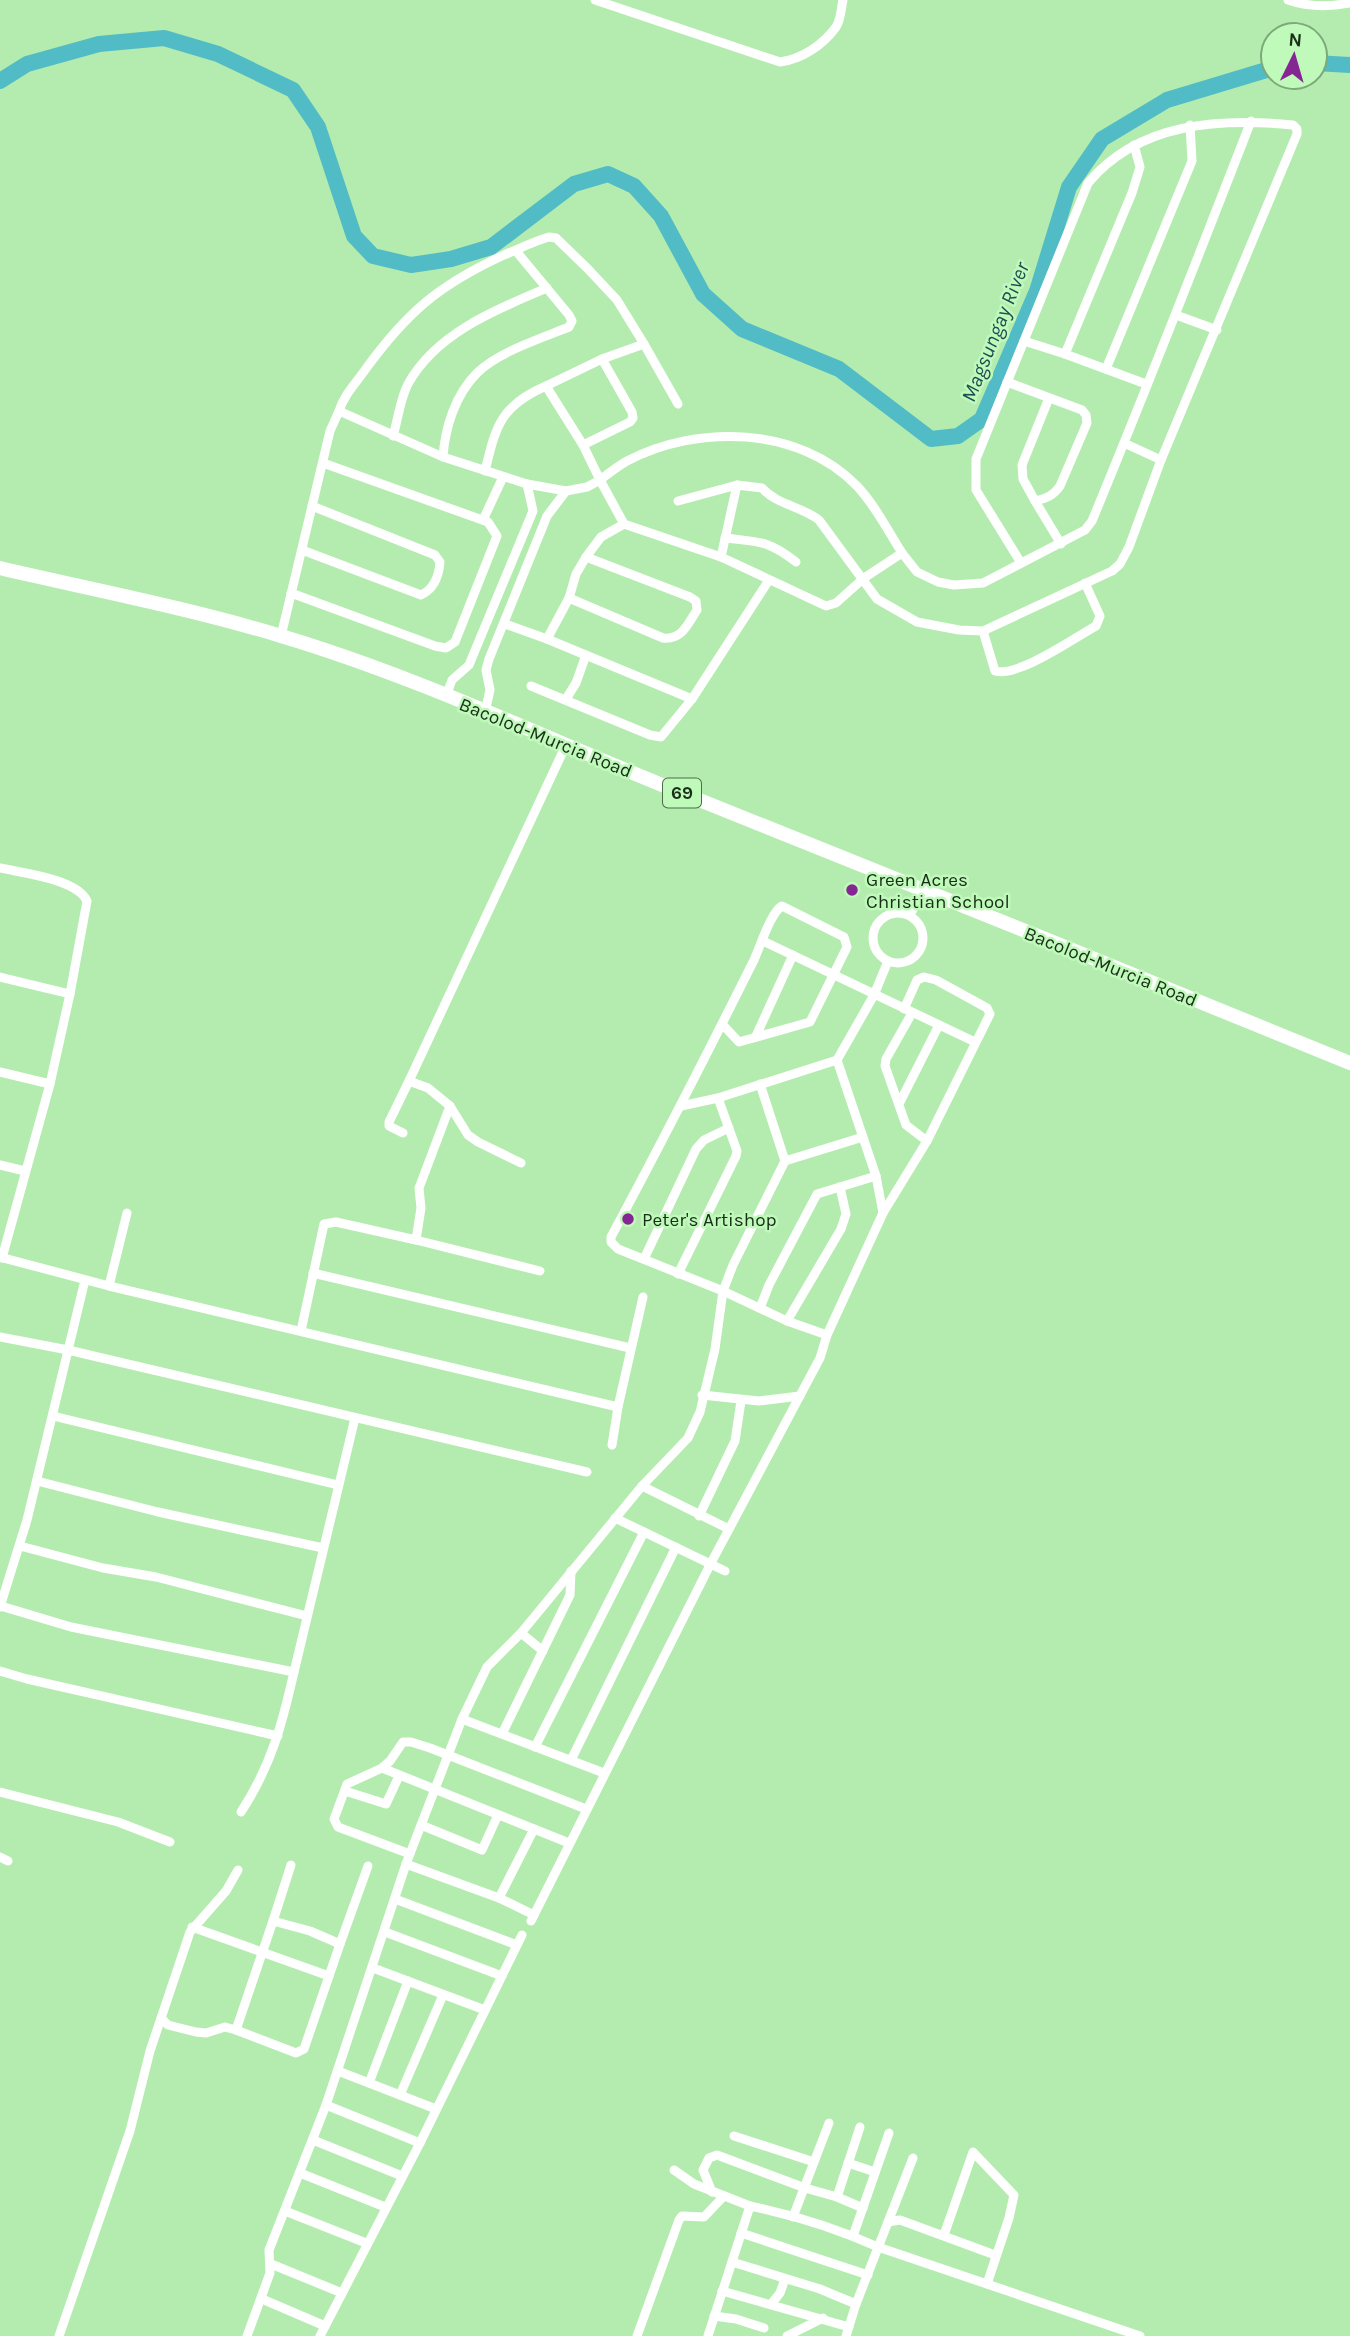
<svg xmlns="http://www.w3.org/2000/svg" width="1350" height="2336" font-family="Karla,sans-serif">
<rect width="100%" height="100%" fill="#b4ecaf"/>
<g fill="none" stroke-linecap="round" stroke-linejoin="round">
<g stroke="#51bcc5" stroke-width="16">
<polyline points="1315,63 1350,65"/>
<polyline points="0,81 27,64 99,44 164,38 218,54 293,90 318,127 354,236 373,256 411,265 451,259 491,247 574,184 608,174 634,186 661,216 703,294 742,329 839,369 931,439 958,436 982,419 1037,291 1069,187 1102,139 1167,100 1273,68"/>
</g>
<g stroke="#fff" stroke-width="9">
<path d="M 595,0 L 780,62 C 802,59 823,45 836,27 C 841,20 841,8 843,0"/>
<path d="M 1288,0 C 1308,7 1329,7 1350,3"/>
<polyline points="1176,315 1217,330"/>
<polyline points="1024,341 1065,354 1146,384"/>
<polyline points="644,344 678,404"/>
<polyline points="1065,354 1132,193 1140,167 1134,145"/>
<polyline points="1106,369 1192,161 1190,125"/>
<path d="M 1007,382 L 1082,410 L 1086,415 L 1087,423 L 1060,486 C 1053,496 1047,498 1035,501 L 1061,544"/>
<polyline points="546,386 602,359"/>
<path d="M 339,411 C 344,395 355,384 365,370 C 407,312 439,285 504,255 C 519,249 534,241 549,237 L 556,238 L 588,269 L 617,300 L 644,344 L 602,359 L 632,412 L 633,418 L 630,422 L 583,445"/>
<path d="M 393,436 C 398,420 400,399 408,384 C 436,333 497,309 547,288"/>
<polyline points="1124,443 1161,460"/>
<path d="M 443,457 C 445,428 455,395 477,373 C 498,352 542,338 569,327 L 572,321 L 569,315 L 516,251"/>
<path d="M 485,471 C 496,426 500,406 546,386 L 583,445 L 600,480 C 609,473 618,466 627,461 C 697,424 799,426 857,486 C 875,505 888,531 902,553"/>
<path d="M 678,501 L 737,485 L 762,488 C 777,505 801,506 819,520 L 877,599 L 917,622 L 959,630 L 983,631 L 1112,571 L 1120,564 L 1129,547 L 1161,460 L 1297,134 L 1297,129 L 1293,125 C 1220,118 1139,122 1088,183 L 976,459 L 976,490 L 1021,563"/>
<polyline points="1035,501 1023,479 1022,465 1049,398"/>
<polyline points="483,520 503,477"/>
<polyline points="624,524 601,537 586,557 576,574 569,598 547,639 692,699"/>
<path d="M 725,538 C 759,542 768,540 796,562"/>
<path d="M 302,550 L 421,595 C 434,589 439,575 440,562 L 435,555 L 312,506"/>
<polyline points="721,557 737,485"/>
<polyline points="291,593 435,646 446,648 455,642 497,536 488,522 323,463"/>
<path d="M 569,598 L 663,638 C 682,640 687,625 697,610 L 696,601 L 690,597 L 586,557"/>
<polyline points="505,624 547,639"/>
<path d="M 983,631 L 995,671 C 1017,678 1074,638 1096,626 L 1100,616 L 1085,583"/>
<path d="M 281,636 L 330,431 L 339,411 L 443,457 L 527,484 L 566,491 L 587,487 L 600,480 L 624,524 L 721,557 L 826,606 L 836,603 L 864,578 L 902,553 L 917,572 L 938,582 L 954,585 L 983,583 L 1085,530 L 1092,521 C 1147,388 1199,255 1251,121"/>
<polyline points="531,686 650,735 661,737 692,699 769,580"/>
<polyline points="446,696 452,680 469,665 533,511 527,484"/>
<polyline points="566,699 576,683 586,655"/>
<polyline points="485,712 490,690 486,670 489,659 547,516 566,491"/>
<path d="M 0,868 C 22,873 77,879 87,901 L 70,994 L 50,1084 L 2,1258"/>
<circle cx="898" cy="938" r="25"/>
<polyline points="910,915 924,888"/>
<polyline points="763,941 975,1042"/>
<polyline points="0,977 70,994"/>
<polyline points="912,1013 886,1059 885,1066 906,1125 927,1141"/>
<path d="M 722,1024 L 739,1042 L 810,1022 L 847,947 L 844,937 L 782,906 C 770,913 760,948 753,962 C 707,1054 660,1146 611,1237 L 611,1242 L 618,1249 L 723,1291 L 787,1321 L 827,1335"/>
<polyline points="756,1036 793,955"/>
<polyline points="837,1060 876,1176 883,1213"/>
<polyline points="0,1072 50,1084"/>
<polyline points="409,1081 566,745"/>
<polyline points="899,1104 939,1025"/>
<polyline points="681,1106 718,1098 837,1060 874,995 888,961"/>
<polyline points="403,1133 389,1126 389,1122 409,1081 428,1088 450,1106 468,1135 478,1142 521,1163"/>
<polyline points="785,1161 863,1137"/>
<polyline points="0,1165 25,1171"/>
<polyline points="416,1240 540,1271"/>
<polyline points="0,1257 109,1286 618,1407 643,1297"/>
<polyline points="644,1259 696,1149 704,1140 729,1128"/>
<polyline points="313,1273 630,1348"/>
<polyline points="678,1274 736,1156 737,1151 718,1098"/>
<polyline points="109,1286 127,1213"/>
<polyline points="760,1308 769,1285 817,1194 876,1176"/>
<polyline points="787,1321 841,1229 846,1214 840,1187"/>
<polyline points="301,1331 324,1224 336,1222 416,1240 421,1208 419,1188 450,1106"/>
<polyline points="0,1337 68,1350 587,1472"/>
<polyline points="702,1395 759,1401 800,1396"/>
<polyline points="53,1416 338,1485"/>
<polyline points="612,1445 618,1407"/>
<polyline points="37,1481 158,1512 323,1548"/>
<polyline points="642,1486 729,1529"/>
<polyline points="699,1516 735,1441 741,1401"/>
<polyline points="615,1518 725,1571"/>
<polyline points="20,1546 103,1568 156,1577 307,1616"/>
<path d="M 1,1606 L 71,1627 L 294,1672 C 282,1725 271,1766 241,1812"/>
<polyline points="0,1607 27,1520 85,1280"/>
<polyline points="521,1633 543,1651"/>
<polyline points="0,1671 27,1679 278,1736"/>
<polyline points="294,1672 355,1418"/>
<polyline points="462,1719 604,1773"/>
<polyline points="502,1734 570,1595 571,1571"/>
<polyline points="535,1747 644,1532"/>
<polyline points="571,1760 676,1547"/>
<polyline points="382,1768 569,1843"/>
<polyline points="345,1791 386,1804 399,1776"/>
<polyline points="0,1792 118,1822 170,1842"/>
<polyline points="421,1825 482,1850 498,1815"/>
<polyline points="410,1854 338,1827 334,1819 347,1784 382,1768 390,1761 403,1742 411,1742 430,1748 586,1809"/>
<polyline points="0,1857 8,1861"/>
<polyline points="406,1864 499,1898 534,1915"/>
<polyline points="499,1898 534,1829"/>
<polyline points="395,1899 517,1945"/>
<polyline points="531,1921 711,1563 820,1358 827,1335 883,1213 927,1141 990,1014 987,1008 936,980 924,977 917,980 904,1009"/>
<polyline points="192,1927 329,1976"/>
<polyline points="385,1932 502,1976"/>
<polyline points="340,1944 368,1866"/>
<polyline points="373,1968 485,2010"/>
<polyline points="161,2018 168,2025 196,2032 206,2033 225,2027 236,2030 296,2053 304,2049 340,1944 310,1931 273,1921 291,1865"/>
<polyline points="236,2030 273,1921"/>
<polyline points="338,2071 436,2109"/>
<polyline points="369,2083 408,1981"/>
<polyline points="400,2095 443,1995"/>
<polyline points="326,2105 420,2143"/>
<polyline points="734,2136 814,2162"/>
<polyline points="313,2140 402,2176"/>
<polyline points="848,2163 875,2172"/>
<polyline points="674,2170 694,2184 750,2206"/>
<polyline points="300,2173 385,2207"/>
<polyline points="712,2192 703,2170 709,2158 717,2155 805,2188 837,2197 863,2208"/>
<polyline points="837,2197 860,2127"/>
<polyline points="285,2211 366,2243"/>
<polyline points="793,2217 829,2123"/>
<polyline points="888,2222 900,2220 995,2255"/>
<polyline points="741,2233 868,2275"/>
<polyline points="944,2235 973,2152 1014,2195 1009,2218 987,2284"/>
<polyline points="853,2236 889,2133"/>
<polyline points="732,2262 820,2289 856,2304"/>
<polyline points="271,2264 342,2293"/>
<polyline points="722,2291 849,2327"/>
<polyline points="262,2299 325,2326"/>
<polyline points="772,2303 780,2293 785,2279"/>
<polyline points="714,2316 736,2319 764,2328"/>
<polyline points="59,2336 130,2131 150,2051 190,1932 226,1891 238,1870"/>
<polyline points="247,2336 270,2273 269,2250 326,2105 406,1864 462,1719 487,1667 521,1633 642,1486 688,1438 700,1412 715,1349 723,1291 733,1265 785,1161 760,1084"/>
<polyline points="320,2336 420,2143 522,1935"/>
<polyline points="637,2336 679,2220 682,2216 704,2217 724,2196"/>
<path d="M 708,2336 L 750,2206 C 794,2215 838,2229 878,2247 L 1140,2336"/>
<polyline points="787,2336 823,2318"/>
<polyline points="846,2336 856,2304 913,2158"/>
</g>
<path stroke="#fff" stroke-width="14" d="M 0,568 C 94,590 189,608 281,636 C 415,676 543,737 672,789 C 899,879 1124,971 1350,1063"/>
</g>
<g fill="#852792" stroke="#c0fabb" stroke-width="2.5">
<circle cx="852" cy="890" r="7"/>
<circle cx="628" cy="1219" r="7"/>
</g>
<g text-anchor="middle" stroke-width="5" stroke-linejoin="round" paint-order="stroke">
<rect fill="#c0fabb" stroke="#4b6c49" stroke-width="2" x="663" y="778.5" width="38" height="29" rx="5"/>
<g font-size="18" font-weight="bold" fill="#192f18">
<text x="682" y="799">69</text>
</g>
<g font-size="19" fill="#192f18" stroke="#c0fabb">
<text transform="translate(546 737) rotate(22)" y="7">Bacolod-Murcia Road</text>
<text transform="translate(1111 966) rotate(22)" y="7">Bacolod-Murcia Road</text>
</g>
<g font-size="19" fill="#192f18" stroke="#c0fabb" text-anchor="start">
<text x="866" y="886">Green Acres<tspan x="866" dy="22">Christian School</tspan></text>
<text x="642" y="1226">Peter's Artishop</text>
</g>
<g font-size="21" font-style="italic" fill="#1f4e52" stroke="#c0fabb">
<text transform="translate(995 332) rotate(-68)" y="7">Magsungay River</text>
</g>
</g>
<g transform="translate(1294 56) rotate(5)"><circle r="33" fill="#c0fabb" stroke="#7da97a" stroke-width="2"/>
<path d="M0-5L12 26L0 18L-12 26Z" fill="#852792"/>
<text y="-10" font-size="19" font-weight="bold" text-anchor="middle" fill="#192f18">N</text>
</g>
</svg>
